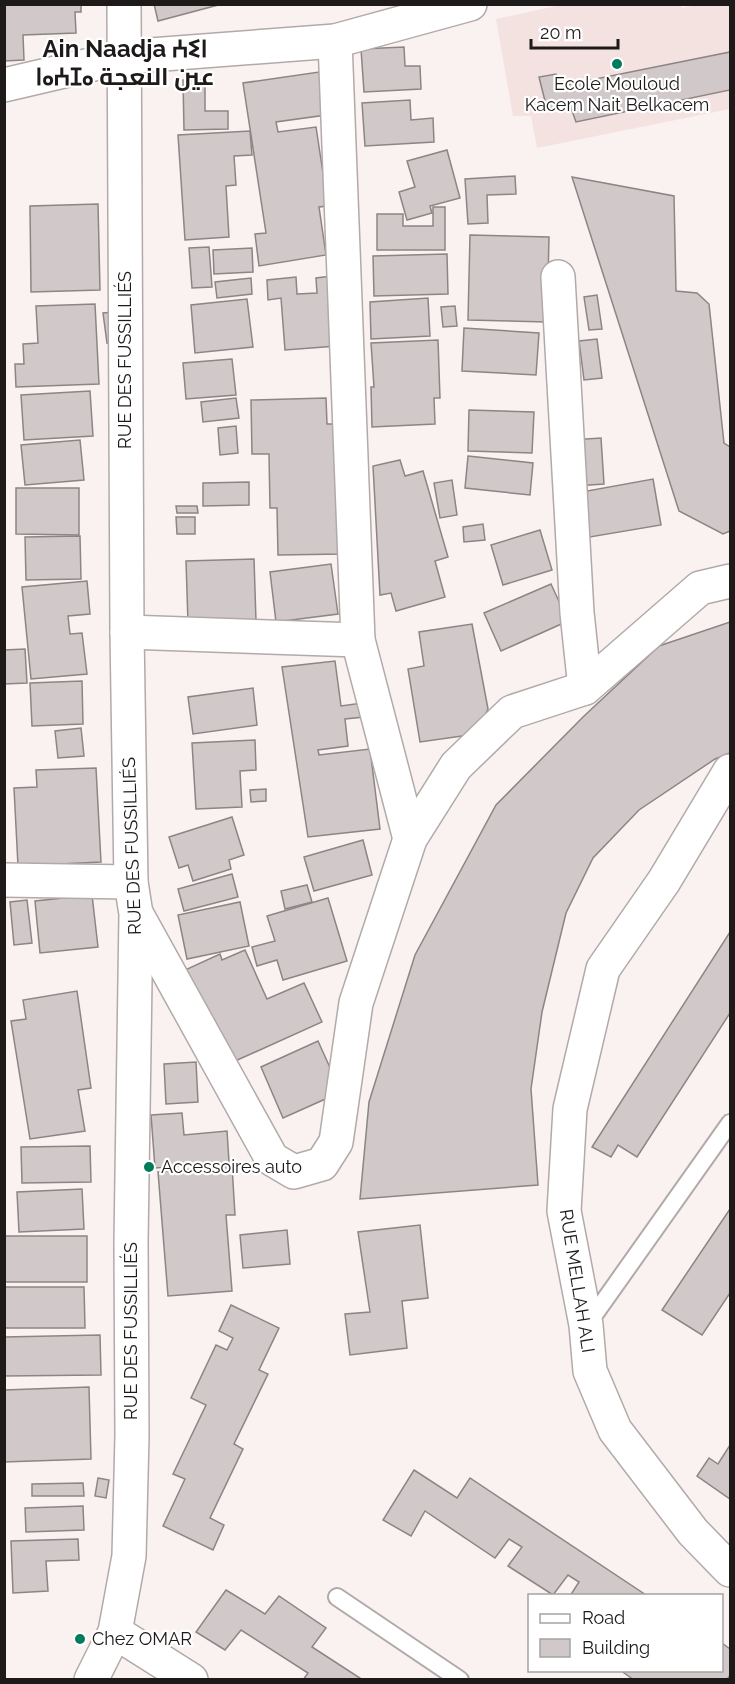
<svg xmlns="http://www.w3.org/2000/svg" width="735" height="1684" font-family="Raleway,Cairo,'Noto Sans Tifinagh',sans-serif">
<rect width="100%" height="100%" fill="#faf2f1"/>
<polygon fill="#f3e2e0" points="681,4 682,8 697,5 730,5 730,109 537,148 531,116 513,116 496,19 561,5"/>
<g fill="#d1c9c9" stroke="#8c8584" stroke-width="1.5">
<polygon points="4,4 81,4 81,12 75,12 76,33 23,35 24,60 4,61"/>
<polygon points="154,4 222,4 158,21"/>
<polygon points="404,47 405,66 420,66 421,89 364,92 361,49"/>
<polygon points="730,52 730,90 576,122 570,105 547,109 539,77 556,74 561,86"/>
<polygon points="319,72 326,115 276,122 278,132 316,127 328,206 319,207 326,255 259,266 255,234 266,233 243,83"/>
<polygon points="183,80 205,80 205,111 228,111 228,129 184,130"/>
<polygon points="410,100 411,120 433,118 434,142 365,146 362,103"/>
<polygon points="250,131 252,155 234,156 236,185 226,186 229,237 185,240 178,135"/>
<polygon points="447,150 460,198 430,206 432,213 407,220 399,192 415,187 407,161"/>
<polygon points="515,176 516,194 487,195 488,223 468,224 465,179"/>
<polygon points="572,177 674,196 676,291 697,293 709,304 724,443 730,447 730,531 723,534 679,511"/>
<polygon points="98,204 100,290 31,292 30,206"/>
<polygon points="433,207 445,207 445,250 377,250 377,214 403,214 403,226 433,226"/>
<polygon points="470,235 549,237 547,322 468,320"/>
<polygon points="209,247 212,287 192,288 189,248"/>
<polygon points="252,248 253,272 214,274 213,250"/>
<polygon points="447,254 448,294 374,296 373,256"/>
<polygon points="332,276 337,346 285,350 281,298 268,300 267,280 296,277 297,294 317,293 316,278"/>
<polygon points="251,278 252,294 217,298 215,282"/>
<polygon points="597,295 602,329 589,330 584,297"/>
<polygon points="428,298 430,336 371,339 370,302"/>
<polygon points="247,299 253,347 195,353 191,305"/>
<polygon points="95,304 99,384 16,387 15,364 24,364 23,344 38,343 36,306"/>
<polygon points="455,306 457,326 443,327 441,307"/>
<polygon points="114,312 117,341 107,343 103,313"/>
<polygon points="464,328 539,333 536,375 462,371"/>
<polygon points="597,339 602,378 584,380 579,341"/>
<polygon points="438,340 440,398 434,398 435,424 372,427 371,387 374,387 371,343"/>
<polygon points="232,359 236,395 186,399 183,363"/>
<polygon points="90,391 93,436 24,440 21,395"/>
<polygon points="236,398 239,418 203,422 201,402"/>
<polygon points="326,398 327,424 340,424 343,554 278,555 277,508 270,508 269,454 252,454 251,400"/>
<polygon points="469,410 534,412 532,453 468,451"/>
<polygon points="236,426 238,453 220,455 218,428"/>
<polygon points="601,438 604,484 575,486 571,440"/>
<polygon points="80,440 84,480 25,485 21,445"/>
<polygon points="468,456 533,463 530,495 465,488"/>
<polygon points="400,460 405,476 423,471 448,557 435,561 445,597 396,611 391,593 380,595 373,466"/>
<polygon points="653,479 661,525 584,538 576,493"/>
<polygon points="452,480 457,515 440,518 434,483"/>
<polygon points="249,482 249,505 203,506 203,483"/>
<polygon points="16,488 79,488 79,535 16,534"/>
<polygon points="176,506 197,506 198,513 177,513"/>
<polygon points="176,517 195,517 195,534 177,534"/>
<polygon points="483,524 485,540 464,542 463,527"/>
<polygon points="540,530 552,570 503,585 491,545"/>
<polygon points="80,536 81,579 26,580 25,537"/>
<polygon points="254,559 256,621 188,623 186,561"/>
<polygon points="331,564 338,614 276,622 270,572"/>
<polygon points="87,581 90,614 68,616 70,634 82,633 87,674 31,679 22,587"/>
<polygon points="551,584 568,621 501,651 484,613"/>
<polygon points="730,622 730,753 715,759 639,810 593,858 566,913 542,1012 531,1089 538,1185 360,1199 369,1102 415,955 496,805 583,717 659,646"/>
<polygon points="472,624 488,709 476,734 420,742 408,669 424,666 419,632"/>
<polygon points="25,649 27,683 4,684 4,650"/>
<polygon points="335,661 341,706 362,703 364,717 345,719 348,746 318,750 319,755 370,749 380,829 308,837 282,667"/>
<polygon points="82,681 83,724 32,726 30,683"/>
<polygon points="253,688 257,725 193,734 188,697"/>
<polygon points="81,728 84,756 58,758 55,731"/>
<polygon points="255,740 256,770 240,771 242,807 196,809 192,743"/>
<polygon points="96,768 101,862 18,866 14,788 37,787 36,770"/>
<polygon points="266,789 266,801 251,802 250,790"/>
<polygon points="232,817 244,855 229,860 231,869 193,881 188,865 179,868 169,837"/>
<polygon points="363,840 372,875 314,891 304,857"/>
<polygon points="232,874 238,897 184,911 178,889"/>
<polygon points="307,885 312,902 285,909 281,891"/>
<polygon points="92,895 98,947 40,953 35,901"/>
<polygon points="328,898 347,961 283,980 277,960 257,966 252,947 275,941 267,916"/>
<polygon points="27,900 32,943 14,945 10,902"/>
<polygon points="240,902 249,946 187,959 178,915"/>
<polygon points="730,932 730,1013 637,1157 618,1145 611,1157 592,1147"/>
<polygon points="245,950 267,999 304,983 322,1022 233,1062 214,1019 208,1021 185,970 220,954 222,960"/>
<polygon points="77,991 91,1088 78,1090 85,1131 30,1139 11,1021 26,1019 23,1000"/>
<polygon points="318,1041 341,1092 283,1118 261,1067"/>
<polygon points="196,1062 198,1102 166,1104 164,1064"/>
<polygon points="182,1113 184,1135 227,1131 229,1162 155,1168 151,1115"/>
<polygon points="90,1146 91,1182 22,1183 21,1147"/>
<polygon points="232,1166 235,1215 226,1215 232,1291 168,1296 158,1172"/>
<polygon points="82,1189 84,1229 19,1232 17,1192"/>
<polygon points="730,1209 730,1293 702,1335 662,1310"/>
<polygon points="420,1225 428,1298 402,1301 407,1348 350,1355 345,1314 370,1312 358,1232"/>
<polygon points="287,1230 290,1264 243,1268 240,1235"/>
<rect x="4" y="1236" width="83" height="46"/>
<polygon points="4,1287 84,1287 85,1328 4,1328"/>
<polygon points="231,1305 279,1328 259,1370 268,1374 234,1444 243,1449 210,1518 224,1525 213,1550 163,1526 185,1479 173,1474 206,1405 191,1398 216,1345 227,1350 233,1338 219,1331"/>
<polygon points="100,1335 101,1375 4,1376 4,1337"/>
<polygon points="89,1387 91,1459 4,1462 4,1390"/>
<polygon points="730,1445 730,1499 697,1476 709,1458 718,1464"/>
<polygon points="414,1470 457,1498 470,1478 646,1595 570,1596 579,1582 568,1575 553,1595 508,1566 522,1547 509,1539 495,1558 425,1511 411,1536 383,1520"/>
<polygon points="98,1478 109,1480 106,1498 95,1496"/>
<polygon points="83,1483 84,1496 32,1496 32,1484"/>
<polygon points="83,1506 84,1530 26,1532 25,1508"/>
<polygon points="78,1539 79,1560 46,1561 48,1591 13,1593 11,1541"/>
<polygon points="226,1590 265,1614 279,1596 326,1628 312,1647 363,1680 303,1680 308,1673 241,1630 225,1650 196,1632"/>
<polygon points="722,1643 730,1649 730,1675 727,1680 634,1680 620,1670 722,1670"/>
</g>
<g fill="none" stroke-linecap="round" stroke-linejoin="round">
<g stroke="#b2aaa9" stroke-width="20">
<g id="service">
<polyline points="587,1325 730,1123"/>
<polyline points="337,1597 460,1680"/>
</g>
</g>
<g stroke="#b2aaa9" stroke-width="36">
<g id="minor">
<polyline points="335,41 358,640 410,839"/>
<polyline points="558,277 577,613 585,688"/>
<polyline points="127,632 358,640"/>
<polyline points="730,771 664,881 603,969 570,1109 564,1211 586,1325 590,1371 615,1430 693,1532 730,1570"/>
<polyline points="4,880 131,882"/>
<polyline points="137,915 272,1159 294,1172 322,1164 336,1142 356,1003 410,839 456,766 512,712 585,688 700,588 730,581"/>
<polyline points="115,1632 191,1680"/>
<polyline points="91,1680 115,1632 129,1556 132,1436 131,1242 136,914 131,882 127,632 124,4"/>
</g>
</g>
<g stroke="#b2aaa9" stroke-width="36">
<polyline id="tertiary" points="4,85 124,57 335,41 470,4"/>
</g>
<use href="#service" stroke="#fff" stroke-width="16"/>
<use href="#minor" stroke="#fff" stroke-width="33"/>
<use href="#tertiary" stroke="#fff" stroke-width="33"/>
</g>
<g fill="#007c5a" stroke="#fff" stroke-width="2">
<circle cx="617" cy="64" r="6"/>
<circle cx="149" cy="1167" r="6"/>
<circle cx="80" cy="1639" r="6"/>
</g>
<g text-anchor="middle" stroke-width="4.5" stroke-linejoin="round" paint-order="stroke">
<g font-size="18" fill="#1d1a19" stroke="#fff" text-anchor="start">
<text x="617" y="90" text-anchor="middle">Ecole Mouloud<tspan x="617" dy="21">Kacem Nait Belkacem</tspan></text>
<text x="161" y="1173">Accessoires auto</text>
<text x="92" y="1645">Chez OMAR</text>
</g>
<g font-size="18" fill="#1d1a19" stroke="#fff">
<text transform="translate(125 360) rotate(-90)" y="6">RUE DES FUSSILLIÉS</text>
<text transform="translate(132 846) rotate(-92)" y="6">RUE DES FUSSILLIÉS</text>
<text transform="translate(577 1281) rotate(81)" y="6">RUE MELLAH ALI</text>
<text transform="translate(131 1331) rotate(-90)" y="6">RUE DES FUSSILLIÉS</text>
</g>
<g font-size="24" font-weight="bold" fill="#1d1a19" stroke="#fff">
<text x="125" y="57">Ain Naadja ⵄⵉⵏ<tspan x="125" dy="28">ⵏⴰⵄⵊⴰ عين النعجة</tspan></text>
</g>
</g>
<rect width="735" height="1684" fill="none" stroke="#1d1a19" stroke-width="12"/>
<rect x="528" y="1594" width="195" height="78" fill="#ffffff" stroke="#a5a3a3" stroke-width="1.5"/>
<rect x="540" y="1614" width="30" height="9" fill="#ffffff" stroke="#a5a3a3" stroke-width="1.5"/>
<text x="582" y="1624" font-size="18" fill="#1d1a19">Road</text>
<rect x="540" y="1639" width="30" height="18" fill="#d1c9c9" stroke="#a5a3a3" stroke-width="1.5"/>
<text x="582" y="1654" font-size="18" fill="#1d1a19">Building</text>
<path d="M531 39v9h87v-9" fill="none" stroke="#1d1a19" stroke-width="3"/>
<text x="540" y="39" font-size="18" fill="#1d1a19" stroke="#ffffff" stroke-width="4.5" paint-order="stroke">20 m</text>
</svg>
